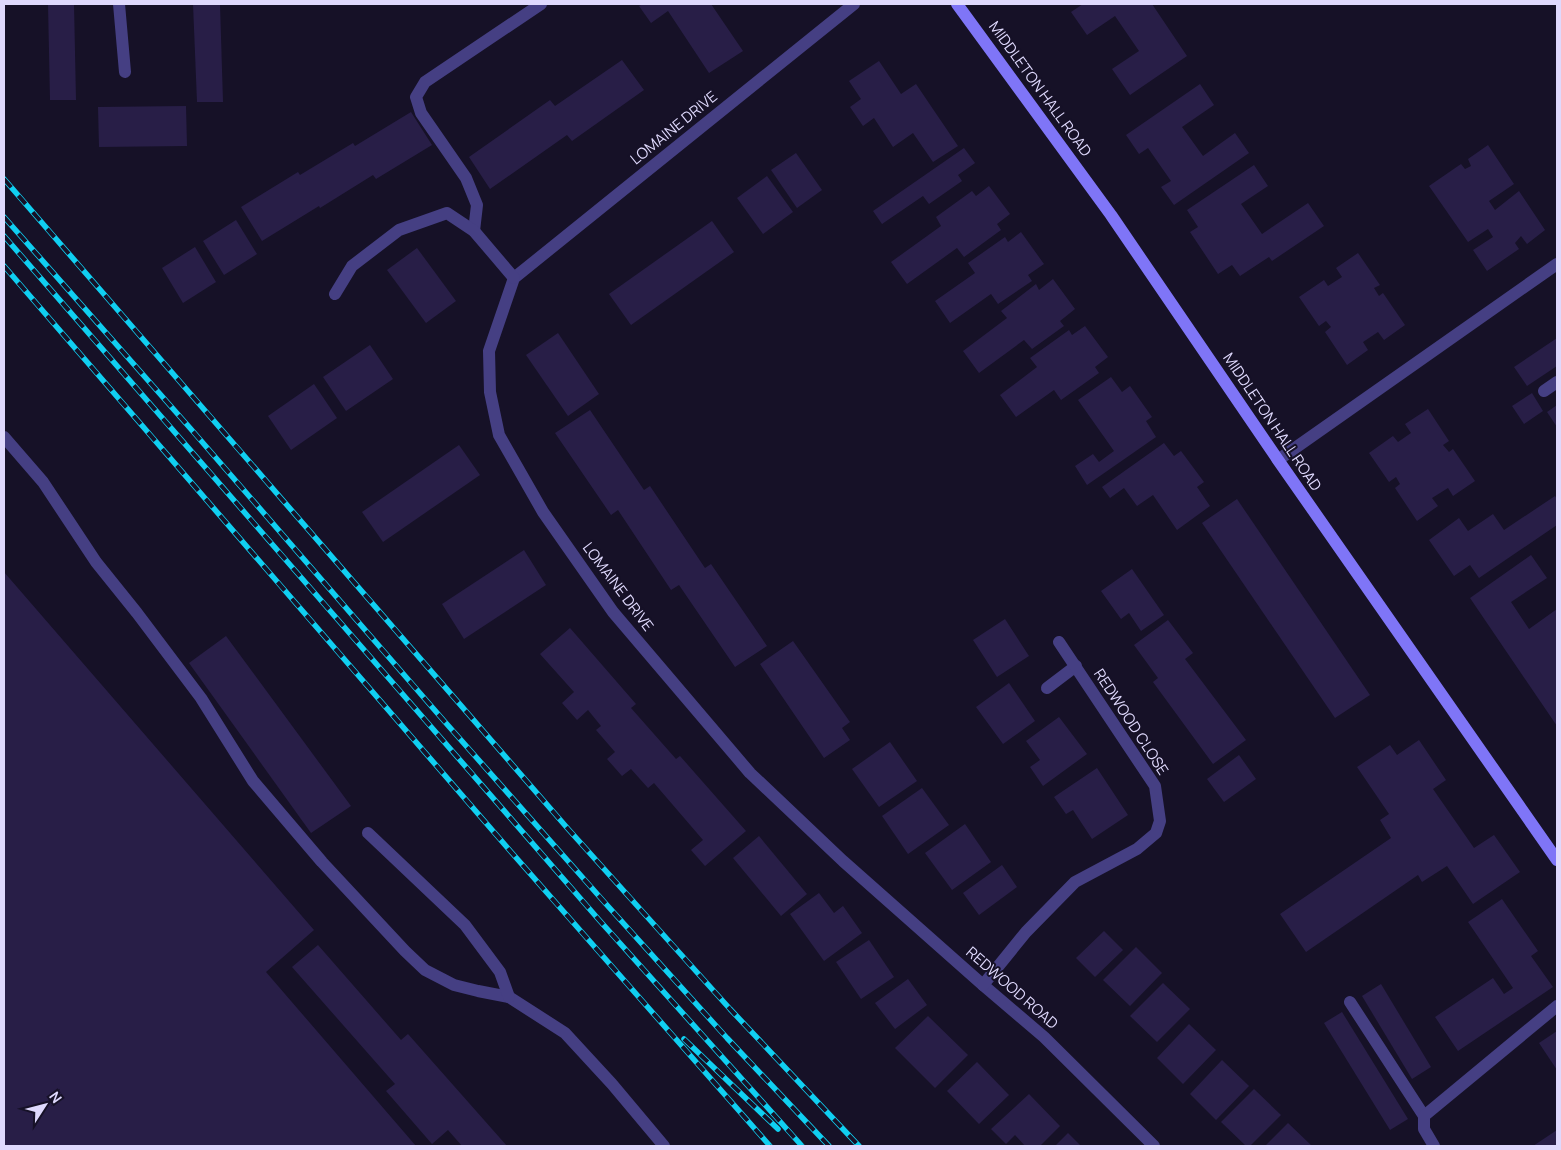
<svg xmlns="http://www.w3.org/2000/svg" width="1561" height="1150" font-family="Manrope,sans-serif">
<rect width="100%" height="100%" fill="#161127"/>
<g fill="#281e47">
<polygon points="48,4 74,4 76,100 50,100"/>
<polygon points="193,4 220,4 223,102 197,102"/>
<polygon points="643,4 711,4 743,51 709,73 668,11 651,23 639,6"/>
<polygon points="1083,4 1152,4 1187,56 1130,95 1112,69 1139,51 1115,16 1087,35 1071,12"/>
<polygon points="622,60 644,90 572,141 567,135 490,189 469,157 550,100 555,106"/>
<polygon points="879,61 901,94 916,84 958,146 933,162 913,133 893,147 874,118 863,126 850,107 861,99 849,81"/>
<polygon points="1200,84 1214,105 1182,127 1203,156 1235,133 1249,153 1174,205 1161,187 1171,181 1148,148 1139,154 1126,135"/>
<polygon points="186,106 187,146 99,147 98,107"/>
<polygon points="411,112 432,145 376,179 373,175 320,208 319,206 262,241 241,207 298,172 300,175 353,143 355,146"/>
<polygon points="1488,145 1514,184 1489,201 1495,210 1519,191 1545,230 1527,244 1521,236 1515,243 1519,249 1487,271 1473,250 1493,237 1488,229 1468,242 1429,186 1461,164 1465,169 1471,166 1468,159"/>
<polygon points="964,148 975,163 958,175 962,181 929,204 923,196 882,224 873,211"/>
<polygon points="796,153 822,190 797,208 771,170"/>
<polygon points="1254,165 1268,186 1241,204 1262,234 1308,203 1324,226 1272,261 1269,257 1240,276 1232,265 1218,274 1190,232 1198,227 1187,210"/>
<polygon points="767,176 793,212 763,234 737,198"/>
<polygon points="989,186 1010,214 997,224 1001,230 964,257 957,248 907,284 891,262 941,226 936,217 972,191 976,196"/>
<polygon points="236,220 257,254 224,275 203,241"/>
<polygon points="712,221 734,252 631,325 609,294"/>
<polygon points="1021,232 1044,264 1028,275 1032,281 998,304 991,294 950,323 935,301 975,273 968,263 1005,237 1008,242"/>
<polygon points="195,247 216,282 183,303 162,268"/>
<polygon points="417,248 456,301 426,323 387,270"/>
<polygon points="1358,253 1380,285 1374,288 1379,296 1383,293 1405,325 1384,340 1378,332 1363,342 1368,350 1347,365 1325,332 1331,327 1326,321 1319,326 1299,297 1324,280 1328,286 1342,277 1336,268"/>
<polygon points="1053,279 1075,309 1060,321 1064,326 1032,349 1024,340 979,373 963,351 1007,318 1001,311 1036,284 1039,290"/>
<polygon points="1085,326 1108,357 1095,367 1099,373 1061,400 1054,390 1016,417 1000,395 1037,367 1030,358 1069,330 1072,335"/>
<polygon points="558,333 599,394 568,416 526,355"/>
<polygon points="1557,338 1557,366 1527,386 1514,367"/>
<polygon points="370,345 393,379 346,411 323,377"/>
<polygon points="1111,377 1122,392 1130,386 1152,417 1146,421 1156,437 1087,485 1075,466 1093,454 1099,462 1114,451 1078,400"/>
<polygon points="314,384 337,418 291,450 268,416"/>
<polygon points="1532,393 1543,411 1524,424 1512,406"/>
<polygon points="1557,405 1557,427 1547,412"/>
<polygon points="1428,409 1449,441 1443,445 1449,452 1453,449 1475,481 1453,496 1448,488 1432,498 1438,506 1417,521 1395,488 1400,484 1396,477 1389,482 1369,453 1393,436 1398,442 1411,433 1405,424"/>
<polygon points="590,410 644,490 650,486 705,568 711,564 767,646 735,667 679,585 671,590 618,510 611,515 555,433"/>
<polygon points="1164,443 1174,456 1181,451 1204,482 1197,487 1210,506 1177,530 1153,495 1137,506 1124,488 1110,498 1102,487"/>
<polygon points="459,445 480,475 383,542 362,512"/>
<polygon points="1555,496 1557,499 1557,525 1479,578 1470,565 1454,576 1429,540 1459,518 1468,531 1493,514 1504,530"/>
<polygon points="1237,499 1370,695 1335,718 1202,523"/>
<polygon points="524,550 546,585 464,639 442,604"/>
<polygon points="1531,555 1547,578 1511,602 1529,629 1557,609 1557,726 1470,598"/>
<polygon points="1132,569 1164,615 1141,631 1129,613 1121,619 1101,591"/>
<polygon points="4,572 314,930 266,972 416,1146 4,1146"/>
<polygon points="1005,619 1029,656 997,677 973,640"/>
<polygon points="1168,620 1193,653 1185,659 1246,740 1213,764 1153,682 1158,678 1134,645"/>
<polygon points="570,628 636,704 631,708 676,759 680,756 746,831 705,866 691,850 703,840 654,783 648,788 631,769 622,776 607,759 615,752 596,730 601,726 588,710 577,720 562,703 574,692 540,654"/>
<polygon points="226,636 351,806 311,833 189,663"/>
<polygon points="793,641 850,722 842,728 850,740 824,758 760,664"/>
<polygon points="1009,683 1035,721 1003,744 976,707"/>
<polygon points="1059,717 1087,754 1043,786 1030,767 1040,760 1026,741"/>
<polygon points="1419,740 1446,780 1433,789 1474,848 1494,835 1520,872 1473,904 1447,866 1422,882 1418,875 1306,952 1280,914 1391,838 1380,820 1389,814 1357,767 1390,745 1397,755"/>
<polygon points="890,742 917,781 879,807 852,769"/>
<polygon points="1239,755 1256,779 1224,802 1207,779"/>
<polygon points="1097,768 1128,815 1092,839 1073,810 1066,814 1054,797"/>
<polygon points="922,788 949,825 908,854 882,816"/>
<polygon points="965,824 991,862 952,890 925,853"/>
<polygon points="759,836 807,894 781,916 733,858"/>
<polygon points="1002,865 1017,887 979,915 963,893"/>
<polygon points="819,893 834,913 843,906 862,933 824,961 790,914"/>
<polygon points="1502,899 1538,951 1531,956 1553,987 1458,1051 1435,1017 1493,978 1504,994 1513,988 1468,922"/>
<polygon points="1104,931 1123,950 1095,977 1076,958"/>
<polygon points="869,940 894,977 861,999 836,962"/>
<polygon points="318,945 401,1040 408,1034 507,1146 462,1146 448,1130 432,1144 386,1091 395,1084 292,967"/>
<polygon points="1136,947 1162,973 1130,1006 1103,980"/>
<polygon points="908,979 927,1005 895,1029 875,1003"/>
<polygon points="1163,983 1190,1009 1157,1042 1130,1016"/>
<polygon points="1381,984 1431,1067 1412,1079 1362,996"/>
<polygon points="1342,1012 1408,1119 1390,1130 1324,1023"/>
<polygon points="928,1016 968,1055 935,1088 895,1048"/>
<polygon points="1189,1024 1216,1050 1183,1084 1157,1058"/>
<polygon points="1557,1031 1557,1070 1539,1043"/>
<polygon points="1222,1060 1249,1086 1216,1120 1190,1094"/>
<polygon points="977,1062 1009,1095 979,1124 947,1091"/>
<polygon points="1254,1089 1281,1115 1250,1146 1246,1146 1221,1122"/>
<polygon points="1029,1094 1060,1126 1040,1146 1025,1146 1015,1135 1006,1144 991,1129"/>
<polygon points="1288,1123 1312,1146 1265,1146"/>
<polygon points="1557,1130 1557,1146 1533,1146"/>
<polygon points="1068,1133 1081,1146 1055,1146"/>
</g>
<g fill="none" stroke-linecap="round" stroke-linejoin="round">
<g stroke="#453f83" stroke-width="12">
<polyline points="474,231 477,205 466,178 421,113 416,97 425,82 541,4"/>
<polyline points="1544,391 1557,382"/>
<polyline points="4,437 43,482 96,562 137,613 201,698 253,781 322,862 405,951 425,970 454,985 478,991 509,997 565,1033 612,1084 664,1146"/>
<polyline points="1278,460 1557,264"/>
<polyline points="368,833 465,925 500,972 509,997"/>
<polyline points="1350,1002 1424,1116"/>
<polyline points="1434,1146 1424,1129 1424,1116 1557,1006"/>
</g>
<g stroke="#453f83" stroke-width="12">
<polyline points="119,4 125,72"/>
<polyline points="854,4 514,278 489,351 490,392 499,435 543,512 613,612 750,773 843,861 983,985 1044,1037 1154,1146"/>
<polyline points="335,294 352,266 399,230 447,213 474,231 514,278"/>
<polyline points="1047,688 1076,666"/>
<polyline points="983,985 1026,932 1075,882 1137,849 1156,833 1160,821 1155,786 1059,642"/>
</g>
<polyline stroke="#7f75f7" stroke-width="12" points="957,4 1111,215 1278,460 1557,860"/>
<g stroke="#10cff1" stroke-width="5.5">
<g id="rail">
<polyline points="4,179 569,830 730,1009 859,1146"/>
<polyline points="4,217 190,428 445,722 606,904 727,1038 829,1146"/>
<polyline points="4,236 600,921 802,1146"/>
<polyline points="4,266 512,853 770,1146"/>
<polyline points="684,1039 778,1129"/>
</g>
</g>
<use href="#rail" stroke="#161127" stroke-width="4" stroke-dasharray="11" stroke-linecap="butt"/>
</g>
<g text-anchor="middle" stroke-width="4" stroke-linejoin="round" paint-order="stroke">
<g font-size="15" fill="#dfd9fd" stroke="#161127">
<text transform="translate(1040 89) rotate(54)" y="5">MIDDLETON HALL ROAD</text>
<text transform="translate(674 128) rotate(-39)" y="5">LOMAINE DRIVE</text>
<text transform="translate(1272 422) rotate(56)" y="5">MIDDLETON HALL ROAD</text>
<text transform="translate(618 587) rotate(53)" y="5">LOMAINE DRIVE</text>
<text transform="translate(1131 722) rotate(57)" y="5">REDWOOD CLOSE</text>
<text transform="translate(1012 988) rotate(41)" y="5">REDWOOD ROAD</text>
</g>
</g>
<rect width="1561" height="1150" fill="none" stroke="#dfd9fd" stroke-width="10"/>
<g transform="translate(45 1105) rotate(54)" stroke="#161127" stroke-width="4" paint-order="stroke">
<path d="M0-4L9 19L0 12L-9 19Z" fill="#dfd9fd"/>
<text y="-8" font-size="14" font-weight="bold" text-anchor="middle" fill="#dfd9fd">N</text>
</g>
</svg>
